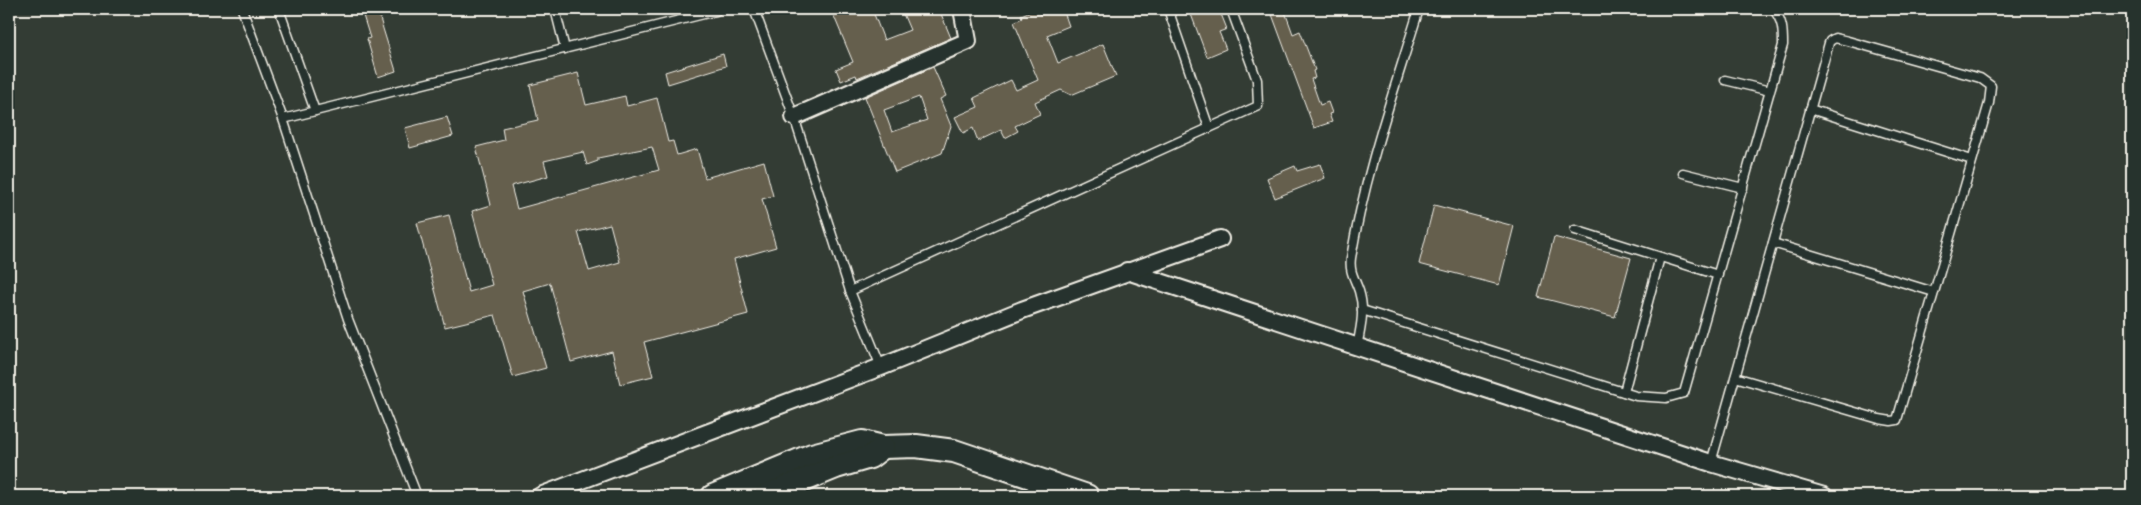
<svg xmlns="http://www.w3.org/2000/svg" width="2141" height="505" font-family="'Patrick Hand',sans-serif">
<rect width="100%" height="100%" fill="#333c34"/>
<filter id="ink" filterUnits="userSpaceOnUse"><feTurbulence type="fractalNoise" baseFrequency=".02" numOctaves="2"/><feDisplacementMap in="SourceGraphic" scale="10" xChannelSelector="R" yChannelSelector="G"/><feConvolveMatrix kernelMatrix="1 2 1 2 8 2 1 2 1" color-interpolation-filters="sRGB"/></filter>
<g filter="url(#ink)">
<g fill="#655e4e" stroke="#f4f1e8" fill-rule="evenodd">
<polygon points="361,9 377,9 396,71 378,77 367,39 370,38"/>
<polygon points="831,9 872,9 884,40 910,30 901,9 939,9 951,38 857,78 856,75 841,81 836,69 853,62"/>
<polygon points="1036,9 1040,15 1056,9 1063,9 1069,26 1047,35 1058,63 1103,44 1116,76 1071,95 1061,90 1035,102 1040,114 1015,126 1018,131 1005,138 1001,130 978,141 973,128 963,133 955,117 978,107 974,98 1011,80 1016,90 1038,80 1014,22 1022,18 1021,15"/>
<polygon points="1189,9 1219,9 1227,29 1219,32 1226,49 1207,57"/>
<polygon points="1270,9 1284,9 1293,34 1300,31 1315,70 1313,71 1315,78 1311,79 1320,105 1328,102 1332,113 1329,114 1332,122 1314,128"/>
<polygon points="723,54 726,66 668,84 665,72"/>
<path d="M 933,67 L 946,96 L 940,99 L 951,126 L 942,153 L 895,172 L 865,97 ZM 919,97 L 927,120 L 892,132 L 884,110 Z"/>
<path d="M 578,73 L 586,105 L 625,96 L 627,106 L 657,98 L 668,142 L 673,141 L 677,155 L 697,149 L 705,178 L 764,161 L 773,196 L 762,199 L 776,247 L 734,259 L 748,314 L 644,342 L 653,376 L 620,384 L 612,351 L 571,362 L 550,283 L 523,291 L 546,368 L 513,377 L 495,315 L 445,327 L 417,223 L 449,215 L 469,292 L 492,285 L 472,211 L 491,205 L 476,147 L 504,140 L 502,128 L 538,120 L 530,85 ZM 652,147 L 659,170 L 517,209 L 511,186 L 548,176 L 544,161 L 583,152 L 587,165 L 598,161 L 598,158 ZM 610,224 L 620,262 L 589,271 L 578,232 Z"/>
<polygon points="447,117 453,136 410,148 405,128"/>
<polygon points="1320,164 1325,178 1275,198 1267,178 1295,166 1297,171"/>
<polygon points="1434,205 1514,226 1499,285 1419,264"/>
<polygon points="1554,237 1631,258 1615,317 1538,297"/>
</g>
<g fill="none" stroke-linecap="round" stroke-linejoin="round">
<g stroke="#f4f1e8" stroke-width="11">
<g id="service">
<polyline points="242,9 283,119 348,319 417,496"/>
<polyline points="279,9 315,111"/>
<polyline points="555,9 565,49"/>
<polyline points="754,9 794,117 850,291 881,367"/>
<polyline points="1725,80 1770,91"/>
<polyline points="1810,109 1972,160"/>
<polyline points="283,119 716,11"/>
<polyline points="1209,128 1258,106 1257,80 1231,9"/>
<polyline points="1683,173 1743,188"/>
<polyline points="1575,230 1718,275"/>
<polyline points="1773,243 1934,292"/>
<polyline points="850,291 1209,128 1168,9"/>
<path d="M 1362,310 L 1636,396 L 1666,398 L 1684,393 L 1783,45 C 1783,31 1783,20 1773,9"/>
<path d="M 1357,347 C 1361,327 1365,310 1359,291 C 1355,279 1349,272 1351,258 C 1365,173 1394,91 1419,9"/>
<polyline points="1624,392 1660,257"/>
<polyline points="1711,463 1829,43 1830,41 1835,38 1848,41 1980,78 1991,86 1989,103 1897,420 1891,421 1879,419 1735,377"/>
<polyline points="1029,496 1036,480"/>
</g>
</g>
<g stroke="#f4f1e8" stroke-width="20">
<g id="minor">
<polyline points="794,117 968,41 962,9"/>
<polyline points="1127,271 1711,463 1824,496"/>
<polyline points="540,496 881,367 1022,310 1220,239"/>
</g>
</g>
<g stroke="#f4f1e8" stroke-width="26">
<g id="secondary">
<polyline points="713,496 812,455 862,442 883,447 916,446 954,451 1087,496"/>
<polyline points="765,496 836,467 870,457 883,447"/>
</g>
</g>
<use href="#service" stroke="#26332d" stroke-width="8"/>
<use href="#minor" stroke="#26332d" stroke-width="16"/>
<use href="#secondary" stroke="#26332d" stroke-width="22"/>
</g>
</g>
<rect width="2141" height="505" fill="none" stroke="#26332d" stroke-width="30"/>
<rect x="15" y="15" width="2111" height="475" fill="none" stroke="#f4f1e8" stroke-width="2" filter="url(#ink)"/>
</svg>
